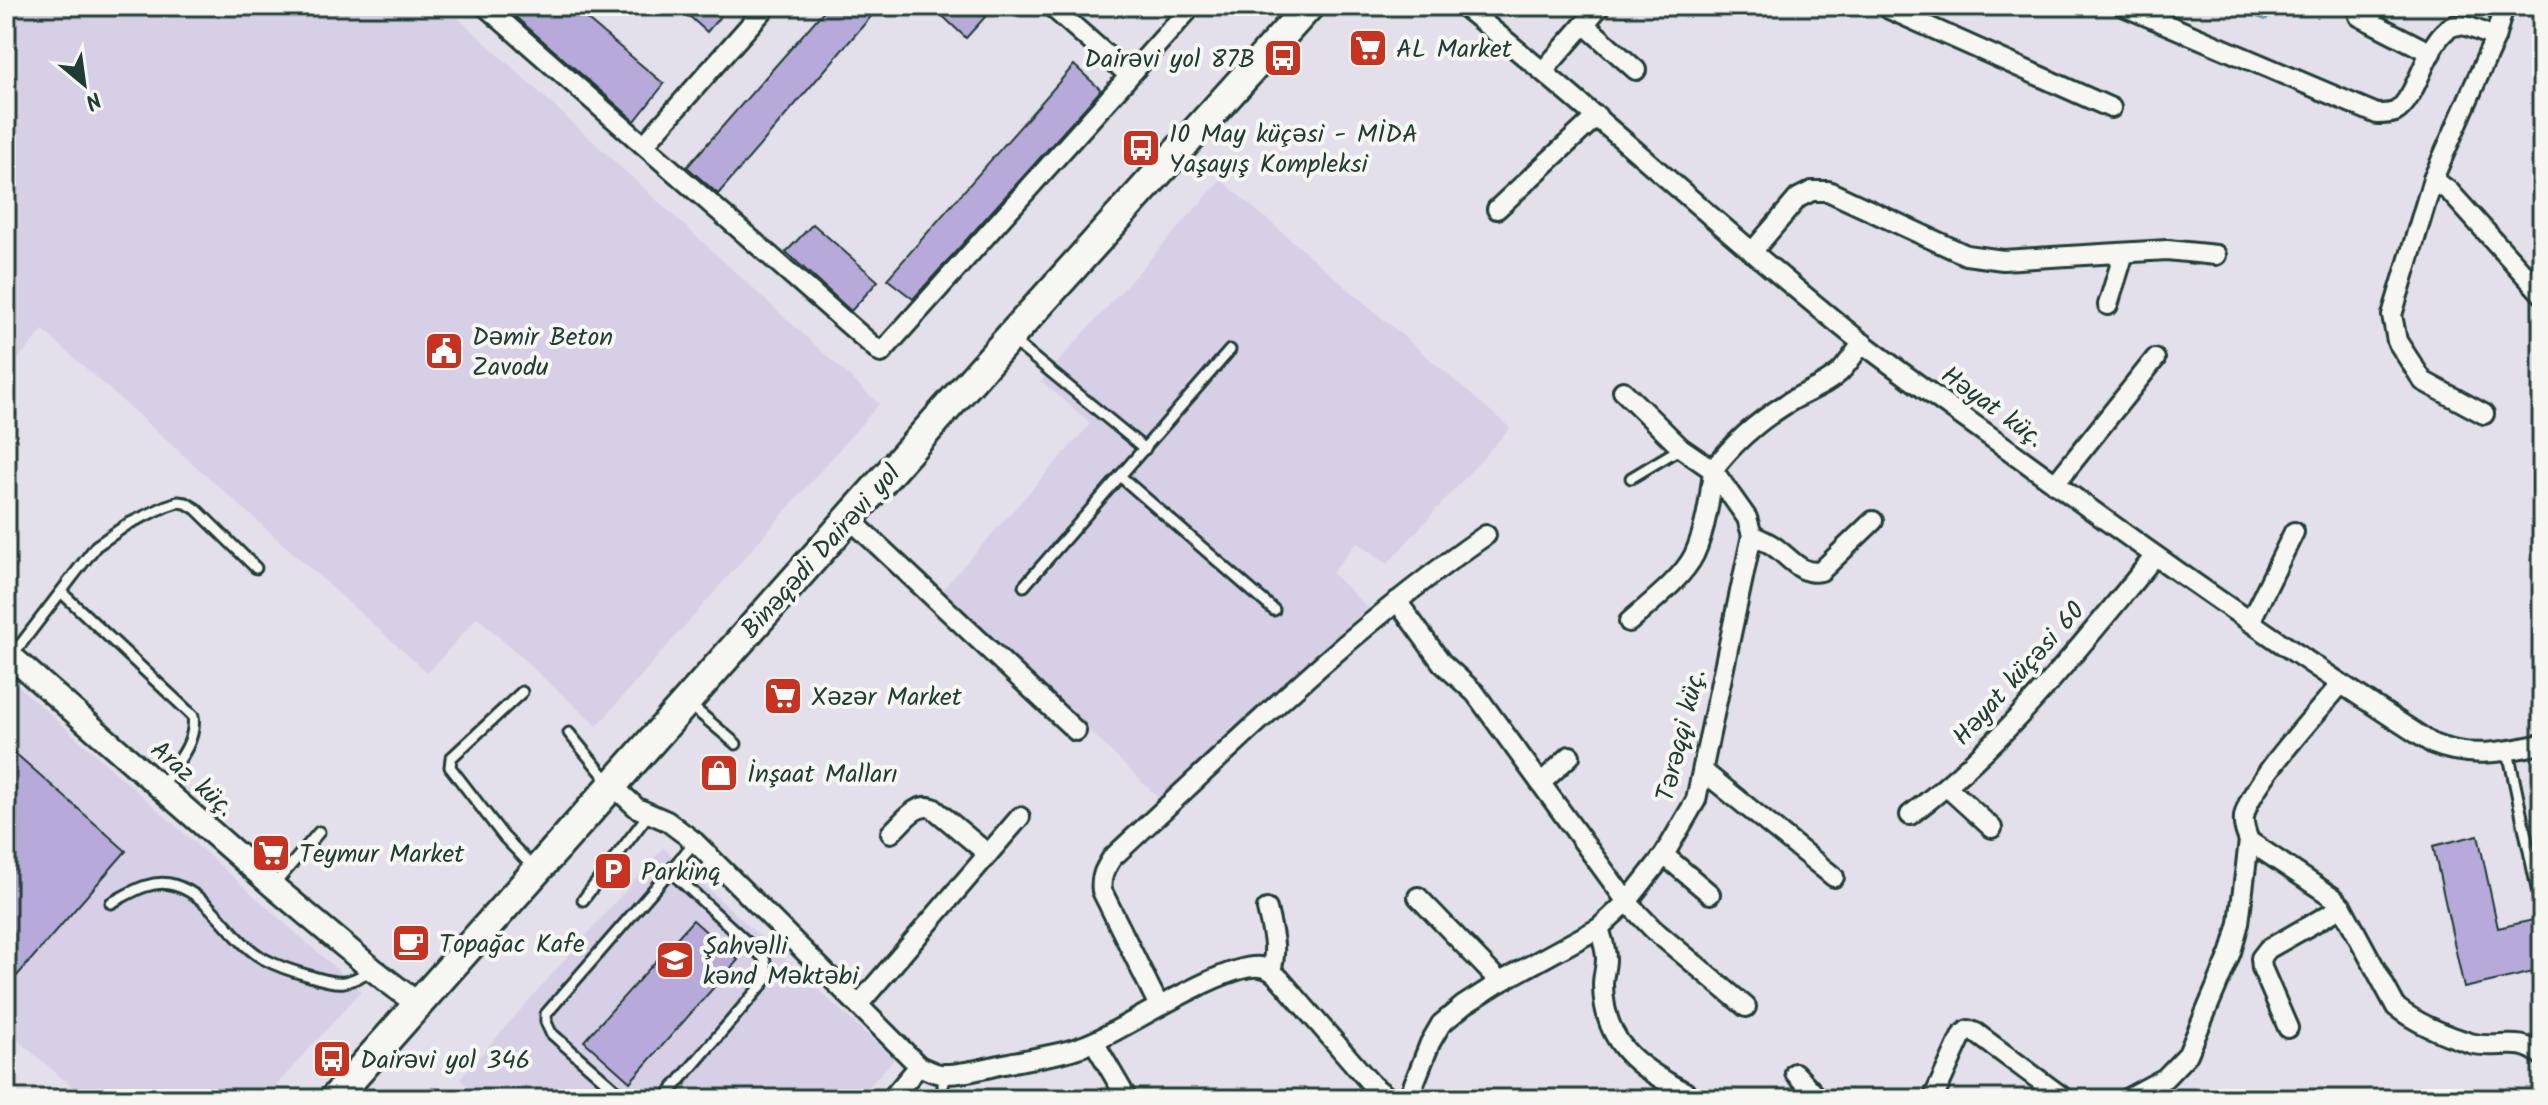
<svg xmlns="http://www.w3.org/2000/svg" width="2548" height="1105" font-family="Kalam,sans-serif">
<rect width="100%" height="100%" fill="#e3dfeb"/>
<filter id="ink" filterUnits="userSpaceOnUse"><feTurbulence type="fractalNoise" baseFrequency=".0125" numOctaves="2"/><feDisplacementMap in="SourceGraphic" scale="16" xChannelSelector="R" yChannelSelector="G"/><feConvolveMatrix kernelMatrix="1 2 1 2 8 2 1 2 1" color-interpolation-filters="sRGB"/></filter>
<g filter="url(#ink)">
<g fill="#d6cfe6">
<polygon points="6,6 445,6 879,404 597,726 477,617 428,673 43,330 6,373"/>
<polygon points="1221,180 1510,428 1387,564 1357,542 1332,573 1368,608 1161,800 943,589 1091,423 1041,381"/>
<polygon points="6,675 361,991 264,1099 87,1099 6,1030"/>
<polygon points="663,848 894,1059 857,1099 483,1099 460,1079"/>
</g>
<polygon fill="#9ecbf8" stroke="#6b92aa" stroke-width="2" points="2230,6 2285,6 2283,10 2265,20"/>
<g fill="#b7aada" stroke="#1f3d34" stroke-width="2">
<polygon points="503,6 571,6 664,84 635,121"/>
<polygon points="678,6 729,6 707,32"/>
<polygon points="828,6 880,6 718,194 687,167"/>
<polygon points="932,6 995,6 966,38"/>
<polygon points="1074,65 1101,90 913,299 887,279"/>
<polygon points="813,224 878,281 851,311 786,252"/>
<polygon points="6,745 126,851 15,978 6,970"/>
<polygon points="2478,835 2498,928 2542,918 2542,970 2464,988 2433,846"/>
<polygon points="693,920 738,960 630,1082 584,1041"/>
</g>
<g fill="none" stroke-linecap="round" stroke-linejoin="round">
<g stroke="#1f3d34" stroke-width="15">
<g id="service">
<polyline points="1012,340 1145,449"/>
<polyline points="1120,476 1274,610"/>
<polyline points="1631,478 1681,448"/>
<polyline points="1024,586 1230,350"/>
<path d="M 61,592 L 193,716 C 197,743 175,765 161,786"/>
<polyline points="11,657 96,546 128,524 166,506 178,502 186,503 196,509 256,568"/>
<polyline points="522,692 451,758 450,767 504,837 534,868"/>
<polyline points="689,704 736,744"/>
<polyline points="569,733 610,783"/>
<polyline points="2508,751 2540,903"/>
<polyline points="273,886 319,832"/>
<polyline points="583,900 648,815"/>
<path d="M 111,903 C 130,893 152,878 174,885 C 213,896 230,940 264,959 C 277,966 295,972 310,976 C 338,985 348,986 372,969"/>
<polyline points="626,1099 551,1033 546,1022 546,1014 695,842"/>
<polyline points="664,1099 766,980 767,970 764,958 670,871"/>
<polyline points="942,1099 944,1074"/>
</g>
</g>
<g stroke="#1f3d34" stroke-width="24">
<g id="minor">
<polyline points="485,6 881,353 1192,6"/>
<polyline points="1051,6 1129,75"/>
<path d="M 1463,6 C 1599,114 1725,234 1861,342 C 1913,382 1967,419 2020,458 C 2155,557 2292,653 2433,744 C 2470,759 2504,752 2542,744"/>
<polyline points="1887,6 1889,9 2111,108"/>
<path d="M 2123,6 L 2377,114 C 2383,114 2389,114 2395,112 C 2421,97 2428,25 2460,25 C 2471,26 2484,33 2495,38"/>
<polyline points="2359,16 2431,53"/>
<polyline points="1584,24 1636,70"/>
<polyline points="1544,70 1600,6"/>
<polyline points="644,145 767,6"/>
<polyline points="2433,179 2450,192 2542,294"/>
<polyline points="1497,209 1597,116"/>
<polyline points="1752,252 1798,198 1812,191 1828,191 1966,255 2003,260 2167,250 2216,255"/>
<polyline points="2108,305 2124,253"/>
<path d="M 1623,391 L 1681,448 L 1713,470 C 1710,498 1706,529 1694,555 C 1682,579 1649,604 1629,622"/>
<polyline points="2484,414 2423,381 2397,341 2392,315 2433,179 2495,38 2504,6"/>
<polyline points="2055,484 2155,359"/>
<polyline points="850,519 1076,731"/>
<path d="M 1752,535 C 1760,539 1769,542 1776,548 C 1790,558 1802,576 1821,571 L 1873,521"/>
<polyline points="1397,601 1442,663 1475,693 1627,902 1654,930 1746,1007"/>
<polyline points="2250,622 2294,532"/>
<polyline points="1703,771 1834,877"/>
<polyline points="1541,783 1570,756"/>
<path d="M 612,785 L 637,808 L 667,821 L 695,842 L 919,1066 C 927,1069 934,1074 942,1074 C 964,1075 988,1067 1009,1063 C 1037,1057 1067,1054 1093,1042 C 1129,1026 1225,963 1260,967 C 1269,968 1274,973 1280,979 L 1372,1085 L 1390,1099"/>
<polyline points="1947,787 1992,828"/>
<path d="M 1910,815 C 2006,744 2079,647 2155,556"/>
<path d="M 891,833 C 903,822 916,802 933,808 L 988,854"/>
<path d="M 2249,841 L 2334,898 L 2342,907 L 2396,1007 C 2416,1023 2445,1035 2470,1043 C 2499,1051 2518,1035 2542,1056"/>
<polyline points="1664,855 1710,894"/>
<polyline points="1418,897 1500,982"/>
<path d="M 1267,909 C 1272,931 1278,949 1271,970"/>
<path d="M 1599,928 C 1602,938 1606,949 1606,959 C 1606,967 1603,976 1603,984 C 1603,1043 1637,1067 1685,1092"/>
<polyline points="859,1004 1020,817"/>
<path d="M 1159,1006 L 1102,891 C 1100,877 1105,869 1112,858 C 1233,746 1350,629 1486,535"/>
<polyline points="2288,1028 2262,968 2261,958 2268,949 2342,907"/>
<polyline points="1094,1042 1125,1095"/>
<polyline points="1795,1073 1819,1099"/>
<polyline points="891,1099 919,1066"/>
<path d="M 1408,1099 L 1430,1043 L 1441,1024 L 1464,1005 L 1500,982 L 1599,928 L 1627,902 L 1664,855 L 1696,800 L 1752,535 L 1747,518 L 1713,470 C 1732,444 1759,421 1786,404 C 1804,392 1824,387 1840,372 C 1848,364 1855,352 1863,343"/>
<polyline points="1933,1099 1962,1035 1968,1030 1976,1033 2065,1099"/>
<path d="M 2126,1099 L 2165,1078 L 2188,1054 L 2231,952 L 2239,923 L 2249,841 C 2246,833 2243,826 2244,817 C 2249,785 2317,713 2340,685"/>
</g>
</g>
<g stroke="#1f3d34" stroke-width="28">
<polyline id="tertiary" points="6,652 273,886 372,969 419,1005"/>
</g>
<g stroke="#1f3d34" stroke-width="34">
<polyline id="primary" points="334,1099 1009,338 1309,6"/>
</g>
<use href="#service" stroke="#f6f6f2" stroke-width="9"/>
<use href="#minor" stroke="#f6f6f2" stroke-width="18"/>
<use href="#tertiary" stroke="#f6f6f2" stroke-width="22"/>
<use href="#primary" stroke="#f6f6f2" stroke-width="28"/>
</g>
</g>
<defs>
<g id="supermarket-square" transform="scale(2)"><rect x="-9" y="-9" width="18" height="18" rx="4" fill="#c8321e" stroke="#f6f6f2"/><path d="M-6-5.5h2.5l.6 2H6L4.5 2H-2.5L-4.4-4H-6ZM-1.5 3.2a1.3 1.3 0 1 0 .1 0ZM3 3.2a1.3 1.3 0 1 0 .1 0Z" fill="#fff"/></g>
<g id="bus-square" transform="scale(2)"><rect x="-9" y="-9" width="18" height="18" rx="4" fill="#c8321e" stroke="#f6f6f2"/><path d="M-5-6H5V4H4V6H2V4H-2V6H-4V4H-5ZM-3.5-4V0h7V-4ZM-3.5 1.2v1.5H-2V1.2ZM2 1.2v1.5H3.5V1.2Z" fill="#fff"/></g>
<g id="civic-square" transform="scale(2)"><rect x="-9" y="-9" width="18" height="18" rx="4" fill="#c8321e" stroke="#f6f6f2"/><path d="M-.6-6.5H3V-4.5H.6V-3L4-1V1h2V6H-6V1h2V-1L-.6-3ZM-1.2 2.5V6h2.4V2.5Z" fill="#fff"/></g>
<g id="shop-square" transform="scale(2)"><rect x="-9" y="-9" width="18" height="18" rx="4" fill="#c8321e" stroke="#f6f6f2"/><path d="M-5-2.5h2.3a2.7 3.5 0 0 1 5.4 0H5L5.5 6h-11ZM-1.5-2.5h3a1.5 2.3 0 0 0-3 0Z" fill="#fff"/></g>
<g id="parking-square" transform="scale(2)"><rect x="-9" y="-9" width="18" height="18" rx="4" fill="#c8321e" stroke="#f6f6f2"/><path d="M-3.5-5.5H1a3.5 3.5 0 0 1 0 7H-1V5.5H-3.5ZM-1-3.4V-.6H.8a1.4 1.4 0 0 0 0-2.8Z" fill="#fff"/></g>
<g id="cafe-square" transform="scale(2)"><rect x="-9" y="-9" width="18" height="18" rx="4" fill="#c8321e" stroke="#f6f6f2"/><path d="M-5.5-4.5H6V0H3Q3 3.5 0 3.5H-2.5Q-5.5 3.5-5.5 0ZM3-3.2v2h1.7v-2ZM-6 4.5H4V6H-6Z" fill="#fff"/></g>
<g id="school-square" transform="scale(2)"><rect x="-9" y="-9" width="18" height="18" rx="4" fill="#c8321e" stroke="#f6f6f2"/><path d="M0-5L7-2L0 1L-7-2ZM-4 1L0 2.5L4 1V4Q0 6-4 4Z" fill="#fff"/></g>
</defs>
<g fill-rule="evenodd">
<use href="#supermarket-square" x="1368" y="48"/>
<use href="#bus-square" x="1283" y="58"/>
<use href="#bus-square" x="1141" y="148"/>
<use href="#civic-square" x="444" y="351"/>
<use href="#supermarket-square" x="783" y="696"/>
<use href="#shop-square" x="719" y="773"/>
<use href="#supermarket-square" x="271" y="853"/>
<use href="#parking-square" x="613" y="871"/>
<use href="#cafe-square" x="411" y="943"/>
<use href="#school-square" x="675" y="960"/>
<use href="#bus-square" x="332" y="1059"/>
</g>
<g text-anchor="middle" stroke-width="8" stroke-linejoin="round" paint-order="stroke">
<g font-size="26" fill="#1f3d34" stroke="#f6f6f2" text-anchor="start">
<text x="1396" y="57">AL Market</text>
<text x="1255" y="67" text-anchor="end">Dairəvi yol 87B</text>
<text x="1169" y="142">10 May küçəsi - MİDA<tspan x="1169" dy="30">Yaşayış Kompleksi</tspan></text>
<text x="472" y="345">Dəmir Beton<tspan x="472" dy="30">Zavodu</tspan></text>
<text x="811" y="705">Xəzər Market</text>
<text x="747" y="782">İnşaat Malları</text>
<text x="299" y="862">Teymur Market</text>
<text x="641" y="880">Parkinq</text>
<text x="439" y="952">Topağac Kafe</text>
<text x="703" y="954">Şahvəlli<tspan x="703" dy="30">kənd Məktəbi</tspan></text>
<text x="360" y="1068">Dairəvi yol 346</text>
</g>
<g font-size="26" fill="#1f3d34" stroke="#f6f6f2">
<text transform="translate(1993 406) rotate(36)" y="9">Həyat küç.</text>
<text transform="translate(820 551) rotate(-48)" y="9">Binəqədi Dairəvi yol</text>
<text transform="translate(2018 673) rotate(-48)" y="9">Həyat küçəsi 60</text>
<text transform="translate(1680 735) rotate(-76)" y="9">Tərəqqi küç.</text>
<text transform="translate(193 778) rotate(41)" y="9">Araz küç.</text>
</g>
</g>
<rect width="2548" height="1105" fill="none" stroke="#f6f6f2" stroke-width="32"/>
<rect x="16" y="16" width="2516" height="1073" fill="none" stroke="#1f3d34" stroke-width="3" filter="url(#ink)"/>
<g transform="translate(84 84) rotate(151)" stroke="#f6f6f2" stroke-width="6" paint-order="stroke">
<path d="M0-6L14 30L0 20L-14 30Z" fill="#1f3d34"/>
<text y="-12" font-size="22" font-weight="bold" text-anchor="middle" fill="#1f3d34">N</text>
</g>
</svg>
